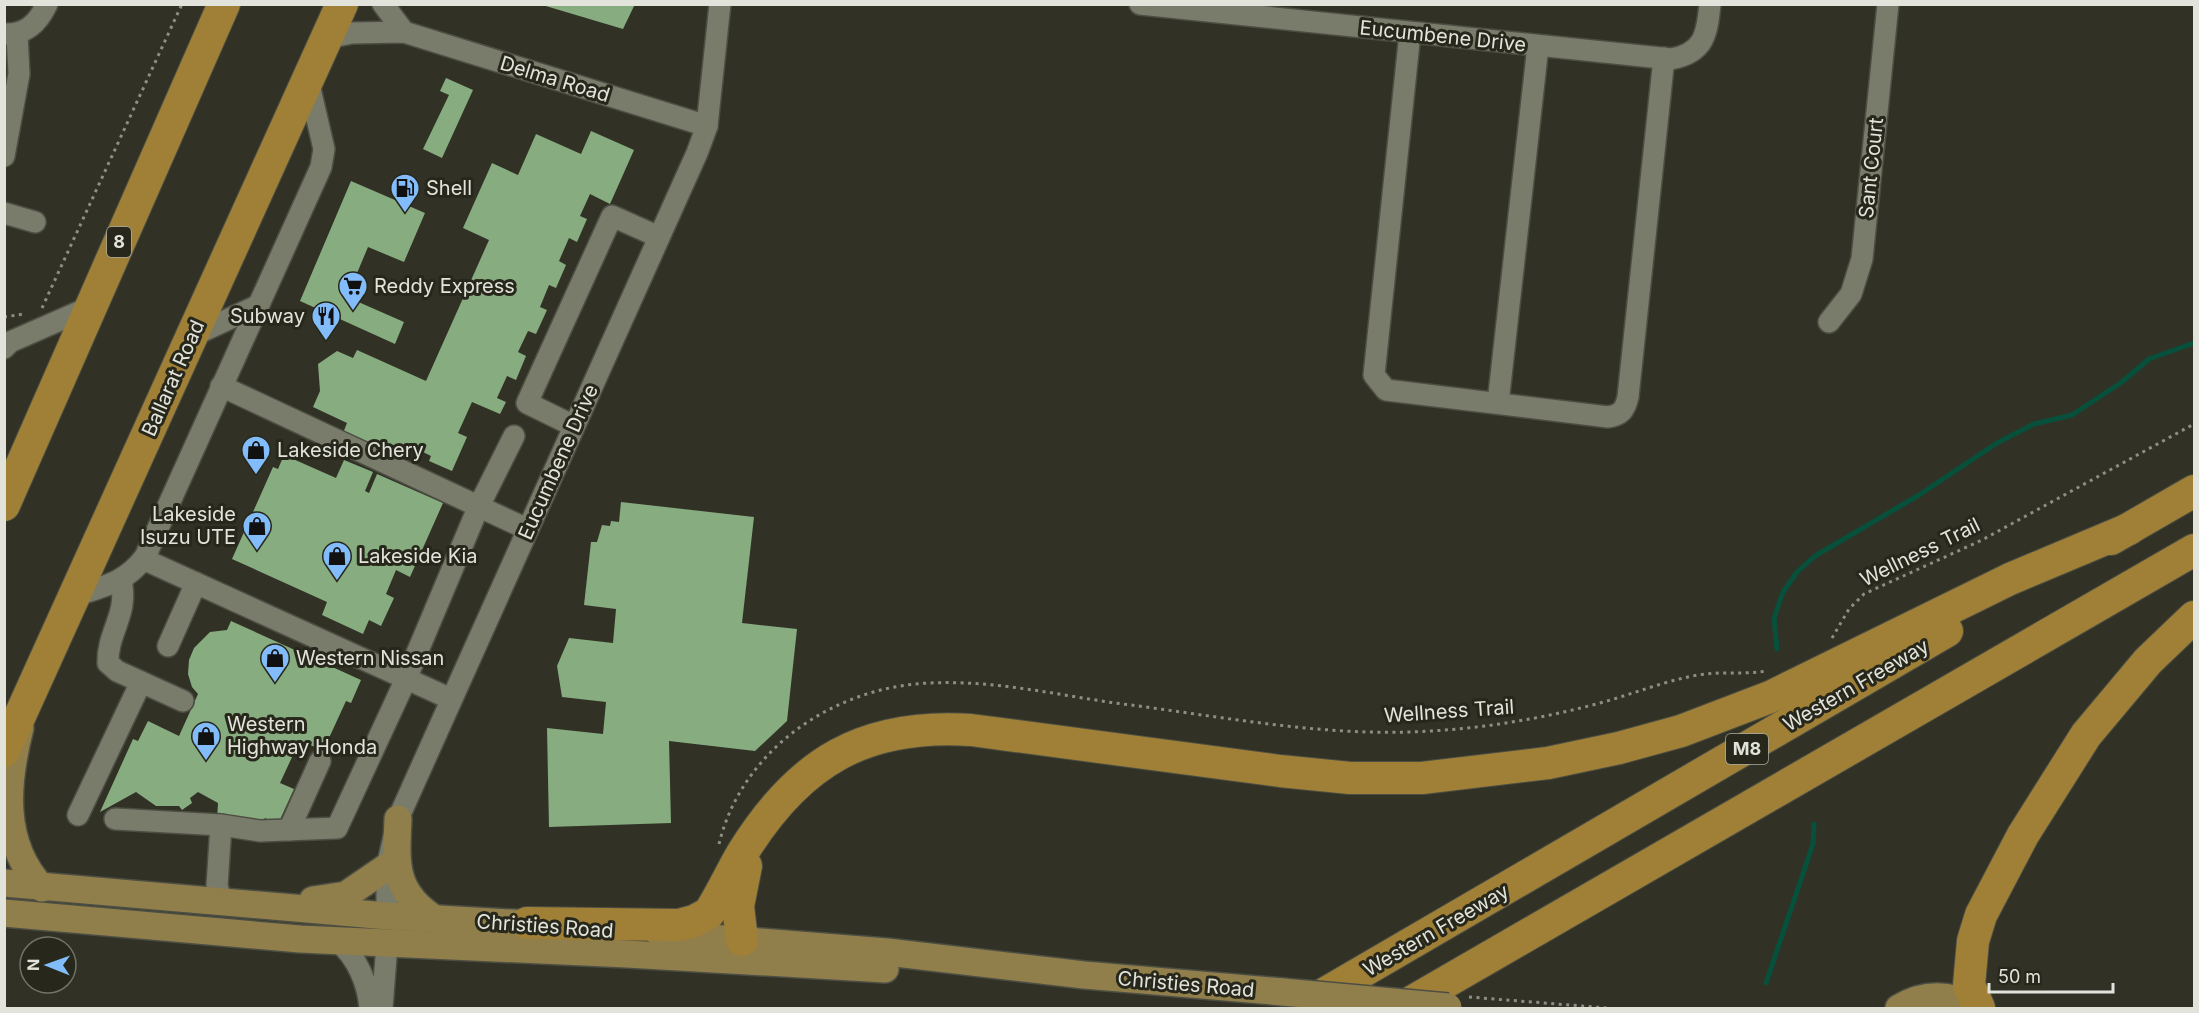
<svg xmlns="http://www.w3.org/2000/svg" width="2199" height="1013" font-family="Inter,sans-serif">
<rect width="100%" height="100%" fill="#313225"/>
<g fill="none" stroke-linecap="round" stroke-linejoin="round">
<g stroke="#06503c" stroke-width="5">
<polyline points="1777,649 1774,618 1783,592 1797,572 1815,556 1919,495 1997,443 2034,424 2072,415 2122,382 2149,359 2194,343"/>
<polyline points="1766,983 1813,844 1814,824"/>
</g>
</g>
<g fill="#87ac80">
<polygon points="539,4 635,4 623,29"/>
<polygon points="446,78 473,90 442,158 423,149 449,95 440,91"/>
<polygon points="591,131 634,150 610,204 590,194 580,216 587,219 577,242 569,238 559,261 566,265 556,288 549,285 540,307 547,310 536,334 528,331 518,352 526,356 516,380 507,376 497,398 506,402 500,414 472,402 458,433 467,437 452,471 429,461 431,456 413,447 406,462 343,433 347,423 313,407 320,391 318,364 337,351 353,358 357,350 426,381 489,240 463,228 492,163 518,175 536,134 581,154"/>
<polygon points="351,181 425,213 404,262 368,247 347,297 404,322 395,344 300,301"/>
<polygon points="284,455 336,478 344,460 373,472 365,491 369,493 377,474 443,503 410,577 396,570 386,594 394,598 381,626 369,620 363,634 322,615 327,602 232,559 273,467 278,469"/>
<polygon points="621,502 754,517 742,623 797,629 787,721 755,751 669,741 671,823 549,827 547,728 603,734 606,702 562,697 557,666 569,638 613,643 616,609 584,605 591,542 597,542 602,525 610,526 611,521 619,522"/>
<polygon points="231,621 361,680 351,703 346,701 323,751 300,740 280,783 294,789 278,824 265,818 260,826 217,820 218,803 198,792 190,798 192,803 182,810 179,806 156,806 136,792 100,812 133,739 138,741 148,721 179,736 198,694 192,687 188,674 189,660 194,648 210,632 227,630"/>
</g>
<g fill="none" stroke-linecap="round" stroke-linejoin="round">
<g stroke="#4d4e43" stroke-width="24">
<g id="minor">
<polyline points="383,4 404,32"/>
<path d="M 1140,4 L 1671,59 C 1704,53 1707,35 1710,4"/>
<path d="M 1410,33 L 1374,375 L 1386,390 L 1608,417 C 1621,415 1625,410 1628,397 L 1664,58"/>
<path d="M 4,34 C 26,35 38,23 47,4"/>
<polyline points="327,38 352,33 404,32 707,126"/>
<polyline points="4,156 19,74 17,34"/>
<polyline points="4,213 35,222"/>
<polyline points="1829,322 1851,294 1862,259 1888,4"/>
<polyline points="192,336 257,306"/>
<polyline points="4,348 10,342 90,307"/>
<polyline points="221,386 527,529"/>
<polyline points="1498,403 1538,46"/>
<polyline points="574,426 527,403 612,216 659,237"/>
<polyline points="143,559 451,699"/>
<path d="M 121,581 C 129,614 107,632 108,663 L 117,671 L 183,701"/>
<path d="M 74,596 C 105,586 125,583 145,557 L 321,167 L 324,149 L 308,80"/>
<polyline points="168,646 196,583"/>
<polyline points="78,815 141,682"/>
<polyline points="115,819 221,825 260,831 337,828 406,679 478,508 514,436"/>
<polyline points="221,825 217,886 222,903"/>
<polyline points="289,830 320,761"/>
<polyline points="387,916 387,867 398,819 697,153 707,126 720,4"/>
<path d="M 337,941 C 357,956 368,984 370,1008"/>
<polyline points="382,1008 387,944"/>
</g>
</g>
<g stroke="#4d4e43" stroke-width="30">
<g id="major">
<path d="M 20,728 C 6,783 0,843 42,888"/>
<path d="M 398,819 C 396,864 393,892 435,919"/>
<polyline points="4,883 387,916 547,925"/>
<polyline points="313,900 346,895 387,867"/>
<polyline points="4,913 300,939 627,954 885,969"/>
<polyline points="660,934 887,952 1084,975 1283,992"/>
<path d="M 1899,1008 C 1924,993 1950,993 1975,1008"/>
</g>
</g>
<g stroke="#4d4e43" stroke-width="34">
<g id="highway">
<polyline points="4,505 224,4"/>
<polyline points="2111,539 2194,491"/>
<polyline points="4,751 342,4"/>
<path d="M 527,923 L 679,925 L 694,921 L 709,913 C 722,893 731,872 743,852 C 799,762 864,723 971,730 L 1280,771 L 1350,778 L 1422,778 L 1548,763 L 1619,748 L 1681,731 L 1770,697 L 2010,579 L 2129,529"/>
<polyline points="742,940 738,906 746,866"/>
<polyline points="1300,1008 1947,631"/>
<polyline points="1401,1008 2194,550"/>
<polyline points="1979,1008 1969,985 1973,941 1981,915 2023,835 2086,735 2148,661 2194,617"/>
</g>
</g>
<g stroke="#8e8f84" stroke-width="3" stroke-dasharray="3 4.5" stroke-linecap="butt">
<polyline points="42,308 182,4"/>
<polyline points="4,317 24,314"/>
<polyline points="1832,638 1849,609 1864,594 1982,540 2194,424"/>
<path d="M 719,844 C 742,749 834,687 929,683 C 992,680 1053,694 1115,703 C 1212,715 1312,735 1409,732 C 1474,730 1537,720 1600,703 C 1633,694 1664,681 1698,675 C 1721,671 1743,675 1766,671"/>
<polyline points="1469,997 1607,1008"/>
</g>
<use href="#minor" stroke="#797b6b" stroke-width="21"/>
<use href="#major" stroke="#907e4b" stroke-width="27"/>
<use href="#highway" stroke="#a08036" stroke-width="32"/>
<g stroke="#4d4e43" stroke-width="30" stroke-linecap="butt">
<polyline id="major-bridge" points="1283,992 1448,1007"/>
</g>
<use href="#major-bridge" stroke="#907e4b" stroke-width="27"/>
</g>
<defs>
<g id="fuel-pin" transform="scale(1.5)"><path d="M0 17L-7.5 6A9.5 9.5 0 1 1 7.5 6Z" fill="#82bcfa" stroke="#27281b"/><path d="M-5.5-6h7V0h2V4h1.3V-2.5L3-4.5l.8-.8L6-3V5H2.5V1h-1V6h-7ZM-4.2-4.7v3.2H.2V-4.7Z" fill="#111"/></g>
<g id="supermarket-pin" transform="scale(1.5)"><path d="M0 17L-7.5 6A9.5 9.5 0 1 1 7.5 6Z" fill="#82bcfa" stroke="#27281b"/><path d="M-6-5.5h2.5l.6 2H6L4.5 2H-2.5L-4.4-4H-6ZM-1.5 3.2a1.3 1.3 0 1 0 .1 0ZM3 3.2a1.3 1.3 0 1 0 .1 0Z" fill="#111"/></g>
<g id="restaurant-pin" transform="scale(1.5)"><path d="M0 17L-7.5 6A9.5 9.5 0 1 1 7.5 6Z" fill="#82bcfa" stroke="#27281b"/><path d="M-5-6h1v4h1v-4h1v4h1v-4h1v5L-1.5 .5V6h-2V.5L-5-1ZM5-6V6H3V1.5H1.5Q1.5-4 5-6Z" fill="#111"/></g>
<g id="shop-pin" transform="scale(1.5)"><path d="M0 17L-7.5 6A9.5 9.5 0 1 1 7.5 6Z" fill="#82bcfa" stroke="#27281b"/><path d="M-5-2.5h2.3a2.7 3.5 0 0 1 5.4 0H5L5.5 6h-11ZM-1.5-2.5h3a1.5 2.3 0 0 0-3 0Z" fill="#111"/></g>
</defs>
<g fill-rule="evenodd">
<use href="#fuel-pin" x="405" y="188"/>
<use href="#supermarket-pin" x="353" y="286"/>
<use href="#restaurant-pin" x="326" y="316"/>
<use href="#shop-pin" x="256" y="450"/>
<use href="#shop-pin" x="257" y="526"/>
<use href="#shop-pin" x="337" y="556"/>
<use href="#shop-pin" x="275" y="658"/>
<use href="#shop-pin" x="206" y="736"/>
</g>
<g text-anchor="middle" stroke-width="6" stroke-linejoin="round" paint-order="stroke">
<g fill="#27281b" stroke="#aaaba1" stroke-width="1.5">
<rect x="107" y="227" width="24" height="30" rx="4.5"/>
<rect x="1726" y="734" width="42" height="30" rx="4.5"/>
</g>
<g font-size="18" font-weight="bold" fill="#e2e3db">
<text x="119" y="248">8</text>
<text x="1747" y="755">M8</text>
</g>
<g font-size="20" fill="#e2e3db" stroke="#27281b">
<text transform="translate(1443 36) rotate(6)" y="7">Eucumbene Drive</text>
<text transform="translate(555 79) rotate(17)" y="7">Delma Road</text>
<text transform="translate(1871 168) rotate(-84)" y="7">Sant Court</text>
<text transform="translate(173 378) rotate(-66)" y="7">Ballarat Road</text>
<text transform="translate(558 462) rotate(-66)" y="7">Eucumbene Drive</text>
<text transform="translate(1920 552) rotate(-26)" y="7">Wellness Trail</text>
<text transform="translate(1856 685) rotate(-30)" y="7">Western Freeway</text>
<text transform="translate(1449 711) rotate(-4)" y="7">Wellness Trail</text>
<text transform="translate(545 926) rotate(4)" y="7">Christies Road</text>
<text transform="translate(1436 930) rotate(-30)" y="7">Western Freeway</text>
<text transform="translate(1186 984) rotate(5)" y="7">Christies Road</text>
</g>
<g font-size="20" fill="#e2e3db" stroke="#27281b" text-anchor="start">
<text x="426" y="195">Shell</text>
<text x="374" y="293">Reddy Express</text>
<text x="305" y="323" text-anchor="end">Subway</text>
<text x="277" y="457">Lakeside Chery</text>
<text x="236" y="521" text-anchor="end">Lakeside<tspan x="236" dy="23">Isuzu UTE</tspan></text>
<text x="358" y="563">Lakeside Kia</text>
<text x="296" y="665">Western Nissan</text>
<text x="227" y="731">Western<tspan x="227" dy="23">Highway Honda</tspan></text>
</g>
</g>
<rect width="2199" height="1013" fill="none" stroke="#e2e3db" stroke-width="12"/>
<g transform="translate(48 965) rotate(271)"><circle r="28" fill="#27281b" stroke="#727368" stroke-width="1.5"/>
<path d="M0-4.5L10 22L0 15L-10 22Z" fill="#82bcfa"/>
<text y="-9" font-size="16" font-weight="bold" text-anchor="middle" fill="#e2e3db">N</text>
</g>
<path d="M1989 983v9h124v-9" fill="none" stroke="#e2e3db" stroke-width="3"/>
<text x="1998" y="983" font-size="18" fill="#e2e3db" stroke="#27281b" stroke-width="4.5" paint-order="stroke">50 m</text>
</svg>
